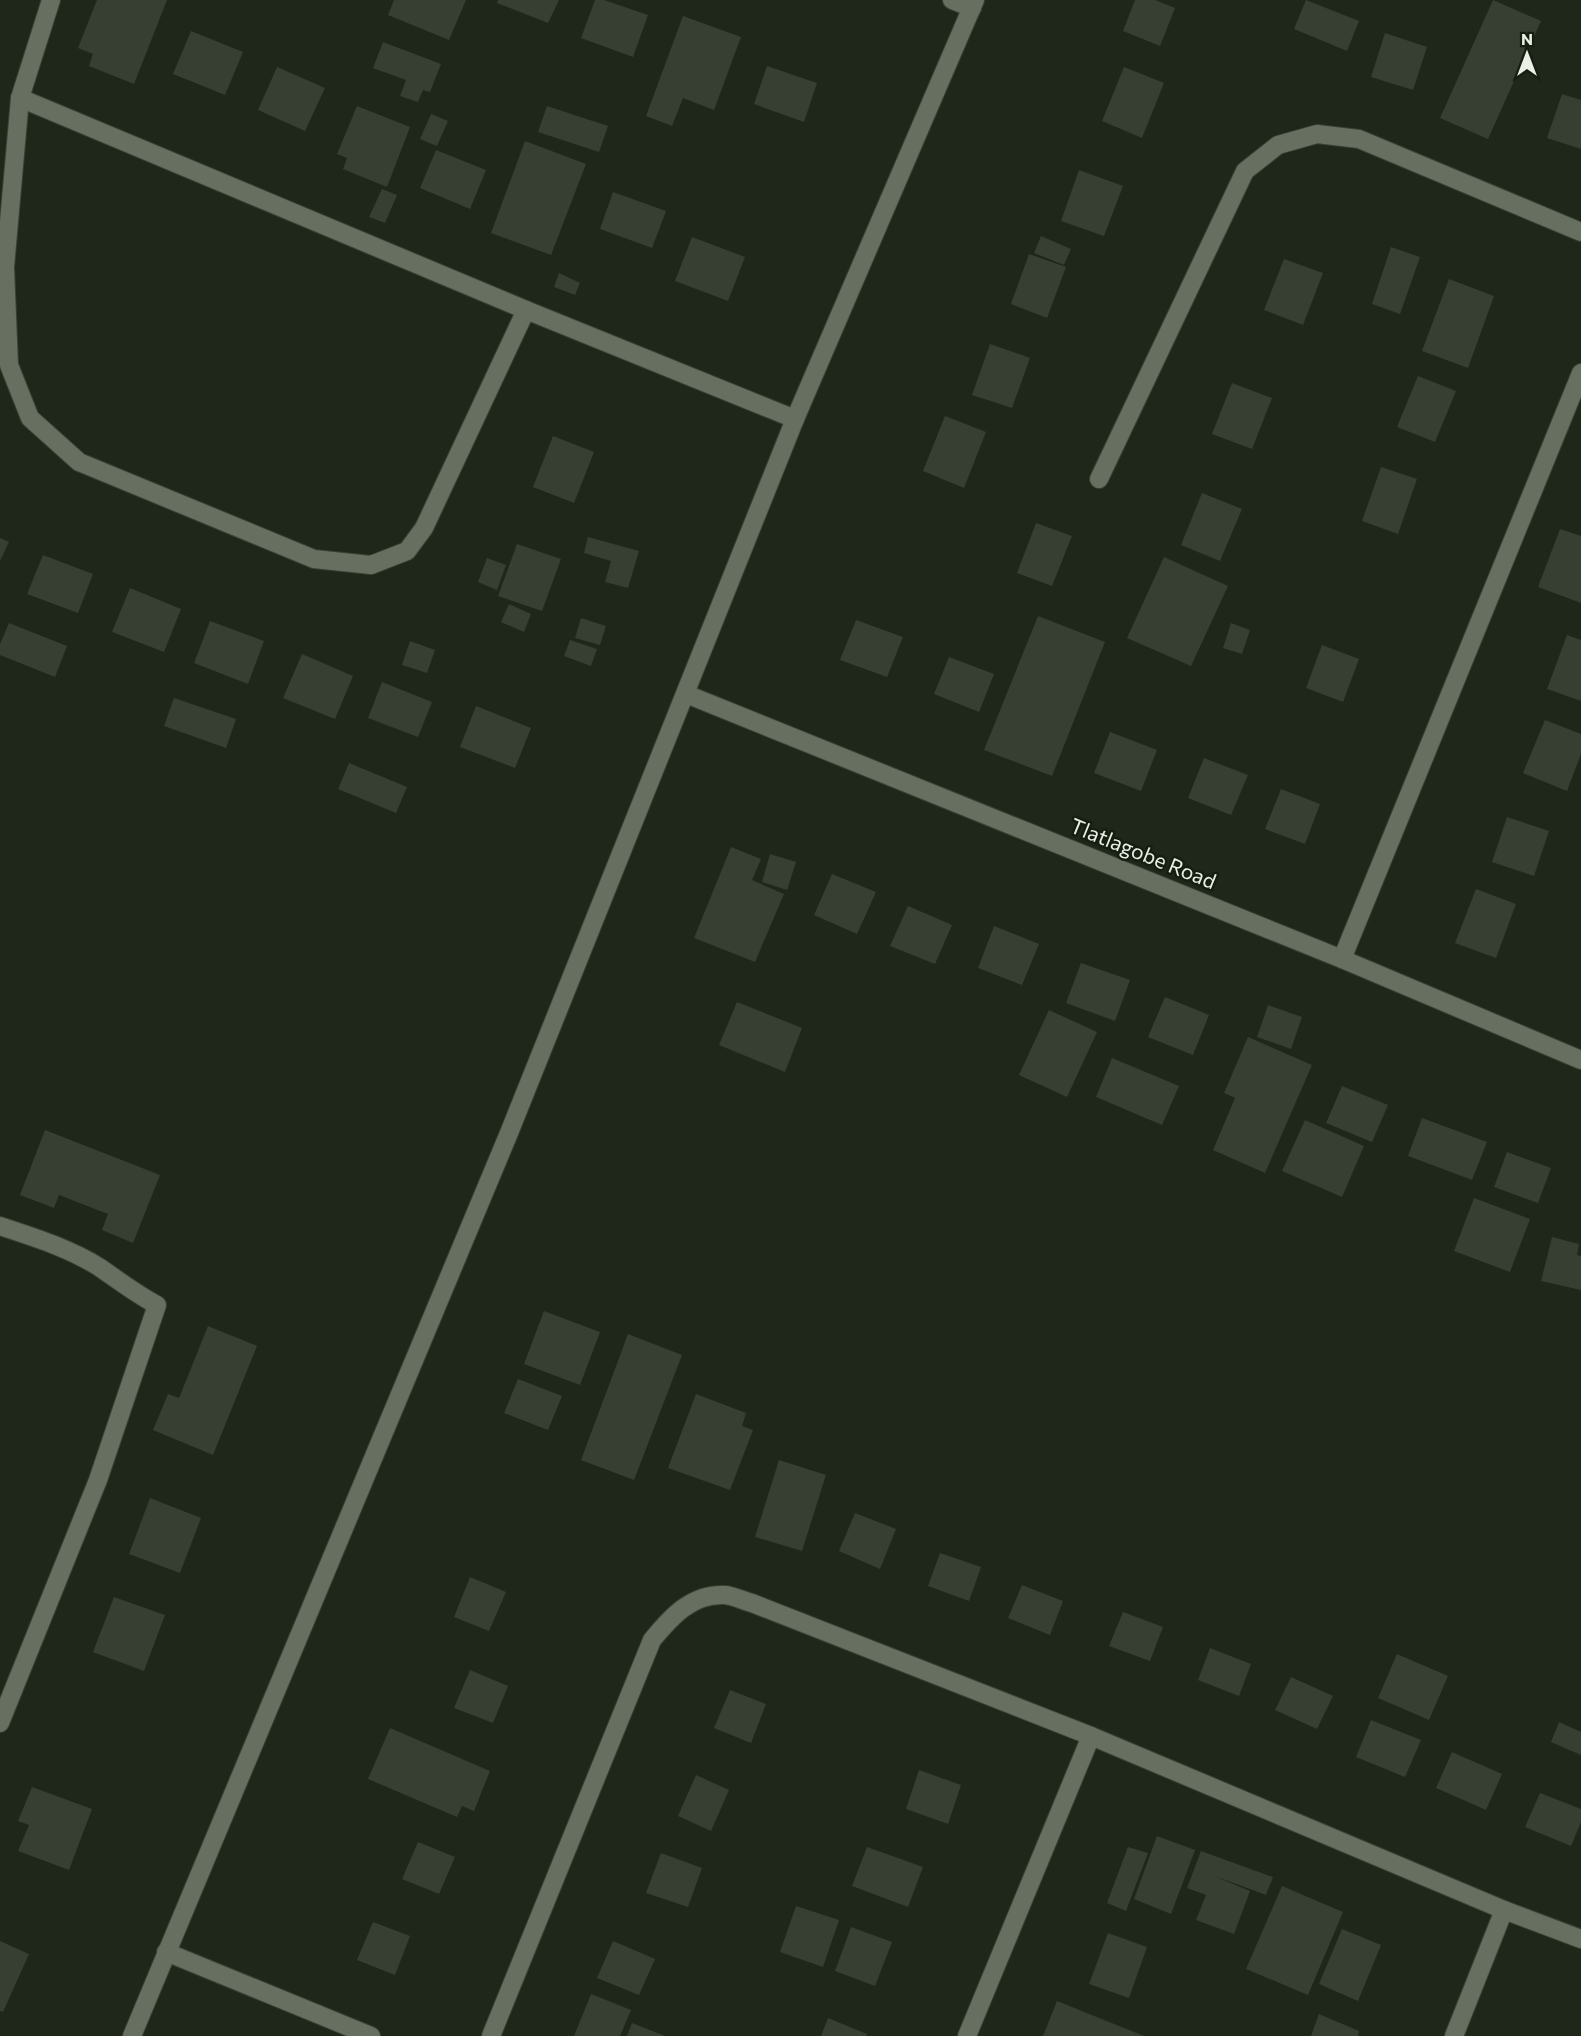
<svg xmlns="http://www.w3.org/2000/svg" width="1581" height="2036" font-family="Commissioner,sans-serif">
<rect width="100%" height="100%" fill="#1f271a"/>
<g fill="#363f31">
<polygon points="97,0 167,0 134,84 89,66 93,54 78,48"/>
<polygon points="394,0 466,0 449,40 388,15"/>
<polygon points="498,0 559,0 548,23 497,3"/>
<polygon points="595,0 604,0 648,15 633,57 581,38"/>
<polygon points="1135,0 1155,0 1175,8 1160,46 1123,31"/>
<polygon points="1306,0 1359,21 1347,51 1294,29"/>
<polygon points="1493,0 1541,21 1488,139 1440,118"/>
<polygon points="683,16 741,37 714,110 683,98 672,126 646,116"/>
<polygon points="191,31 243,52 225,95 173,74"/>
<polygon points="1385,33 1427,47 1413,90 1371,77"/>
<polygon points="383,42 441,64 430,92 423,90 418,102 400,96 406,80 373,68"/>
<polygon points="767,66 817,83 804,122 754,104"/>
<polygon points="277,67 325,88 305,131 258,110"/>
<polygon points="1124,67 1164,83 1142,138 1102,121"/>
<polygon points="1562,94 1581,100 1581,149 1547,138"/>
<polygon points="357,106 410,127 387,187 343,169 347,158 337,154"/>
<polygon points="547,106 608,126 599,152 538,132"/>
<polygon points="431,114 448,121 437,146 420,139"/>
<polygon points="525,141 586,164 551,255 491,233"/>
<polygon points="436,150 486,170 470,209 420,188"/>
<polygon points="1079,170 1123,186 1104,236 1061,221"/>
<polygon points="382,189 397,195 385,223 369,217"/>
<polygon points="613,192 666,211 652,248 600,229"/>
<polygon points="1041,236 1071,249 1064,265 1034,253"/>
<polygon points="692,237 745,257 728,301 675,281"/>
<polygon points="1391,247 1420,257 1400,314 1372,304"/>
<polygon points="1029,254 1066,267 1047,318 1011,304"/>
<polygon points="1284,259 1323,273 1303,325 1264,310"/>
<polygon points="559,273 580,283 575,295 554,287"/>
<polygon points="1449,279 1494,296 1468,368 1422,351"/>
<polygon points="990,344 1030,358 1012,408 972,395"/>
<polygon points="1418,376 1456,391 1435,442 1397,427"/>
<polygon points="1232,383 1272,398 1252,449 1212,434"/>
<polygon points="945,416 986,432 964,488 923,471"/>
<polygon points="553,436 594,452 574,503 533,487"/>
<polygon points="1381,467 1417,479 1398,534 1362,521"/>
<polygon points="1202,493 1242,509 1220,561 1181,545"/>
<polygon points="1036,523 1072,536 1052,586 1017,573"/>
<polygon points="1560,529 1581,536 1581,603 1538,587"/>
<polygon points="588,537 639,551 628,588 605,582 611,561 584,553"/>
<polygon points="0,538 9,542 0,561"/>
<polygon points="517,544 561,559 542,611 498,596"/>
<polygon points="43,555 93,574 78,613 27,594"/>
<polygon points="1164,557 1228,586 1191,666 1127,638"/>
<polygon points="487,558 506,565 497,590 478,582"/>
<polygon points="130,588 181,609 164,652 112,632"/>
<polygon points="509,604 531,614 524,632 501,622"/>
<polygon points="1038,616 1105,642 1052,776 984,750"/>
<polygon points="581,618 606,626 600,645 575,638"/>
<polygon points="856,620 903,637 887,677 840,660"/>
<polygon points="210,621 264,641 248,684 194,663"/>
<polygon points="9,623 67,646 55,677 0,655 0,644"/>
<polygon points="1231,623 1250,630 1242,654 1223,648"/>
<polygon points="1567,635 1581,640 1581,701 1547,689"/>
<polygon points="570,640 597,649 591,666 564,656"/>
<polygon points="410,641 435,650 427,673 402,665"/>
<polygon points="1322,645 1359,659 1343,702 1306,688"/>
<polygon points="302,654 353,676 335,719 283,698"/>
<polygon points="949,657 994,674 979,712 934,694"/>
<polygon points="382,682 432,702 418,737 368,718"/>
<polygon points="174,698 236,719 226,748 164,726"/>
<polygon points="476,706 531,728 515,768 460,747"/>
<polygon points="1545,720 1581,734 1581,754 1567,791 1523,773"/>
<polygon points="1110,732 1157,750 1141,791 1094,773"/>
<polygon points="1204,758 1248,775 1231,815 1188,798"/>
<polygon points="349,763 407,787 396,813 338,789"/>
<polygon points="1281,789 1320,804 1305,844 1265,829"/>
<polygon points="1507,817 1549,831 1534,876 1492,862"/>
<polygon points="731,847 761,859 752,880 784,894 755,962 694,938"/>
<polygon points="770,854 796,862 787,890 762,882"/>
<polygon points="832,874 876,892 857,934 814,915"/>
<polygon points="1476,889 1516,904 1496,958 1455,943"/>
<polygon points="908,906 952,925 935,964 890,946"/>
<polygon points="994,926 1039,944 1022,985 978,968"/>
<polygon points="1081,963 1130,980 1115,1021 1066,1003"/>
<polygon points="1165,997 1209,1015 1193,1055 1148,1037"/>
<polygon points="737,1002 802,1028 785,1072 719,1045"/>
<polygon points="1268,1005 1302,1017 1291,1049 1257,1037"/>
<polygon points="1049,1010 1097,1032 1067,1097 1019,1075"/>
<polygon points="1248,1037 1312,1065 1265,1173 1213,1150 1235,1098 1224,1093"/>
<polygon points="1112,1058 1179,1086 1162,1125 1096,1097"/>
<polygon points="1342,1086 1388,1105 1372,1142 1326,1123"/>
<polygon points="1422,1118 1487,1142 1472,1180 1408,1156"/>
<polygon points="1305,1120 1364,1146 1342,1197 1282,1171"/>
<polygon points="45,1130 160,1175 133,1243 102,1230 108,1214 59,1195 54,1208 20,1195"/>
<polygon points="1507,1152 1551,1168 1538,1203 1494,1187"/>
<polygon points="1474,1198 1530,1219 1510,1272 1454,1251"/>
<polygon points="1552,1237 1579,1244 1577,1255 1581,1256 1581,1290 1541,1281"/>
<polygon points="544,1311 600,1332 580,1385 524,1364"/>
<polygon points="208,1326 257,1346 213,1455 153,1430 168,1394 179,1398"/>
<polygon points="628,1334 682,1355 634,1480 581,1460"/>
<polygon points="518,1379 562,1396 548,1430 504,1413"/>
<polygon points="696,1394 746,1413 742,1426 753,1430 730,1490 668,1468"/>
<polygon points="779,1460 826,1475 802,1551 755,1537"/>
<polygon points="150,1498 201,1518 180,1573 129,1554"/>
<polygon points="855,1513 896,1529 880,1569 839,1551"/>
<polygon points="940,1553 981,1567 969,1601 928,1586"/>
<polygon points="470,1577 506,1592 489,1631 454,1617"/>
<polygon points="1022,1585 1063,1601 1050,1635 1008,1618"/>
<polygon points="114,1597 165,1615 144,1671 93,1652"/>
<polygon points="1123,1612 1163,1627 1150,1661 1109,1646"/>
<polygon points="1210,1648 1251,1664 1239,1696 1198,1680"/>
<polygon points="1397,1654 1448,1676 1429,1720 1378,1698"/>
<polygon points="470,1670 508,1686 493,1723 454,1708"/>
<polygon points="1291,1677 1333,1696 1317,1729 1275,1710"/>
<polygon points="730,1690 766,1704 751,1743 714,1728"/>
<polygon points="1371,1720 1421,1740 1405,1777 1356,1757"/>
<polygon points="1559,1722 1581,1732 1581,1755 1551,1742"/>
<polygon points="390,1728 490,1771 474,1811 462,1806 457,1817 368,1779"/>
<polygon points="1452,1752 1502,1774 1486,1810 1436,1788"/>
<polygon points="919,1770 961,1785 948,1824 906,1809"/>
<polygon points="696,1775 729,1790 711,1831 678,1816"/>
<polygon points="32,1787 92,1809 69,1870 18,1851 29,1825 18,1821"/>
<polygon points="1540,1793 1581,1809 1581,1822 1571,1846 1525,1827"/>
<polygon points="1157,1836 1195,1850 1171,1914 1134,1899"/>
<polygon points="418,1842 455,1857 439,1894 402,1879"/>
<polygon points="867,1847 923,1867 908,1907 852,1886"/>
<polygon points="1128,1847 1148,1853 1126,1911 1107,1903"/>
<polygon points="1201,1851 1273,1877 1266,1895 1212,1875 1250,1891 1234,1934 1196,1920 1206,1895 1187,1888"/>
<polygon points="661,1853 702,1868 688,1907 646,1893"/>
<polygon points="1282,1886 1343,1912 1308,1995 1246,1969"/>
<polygon points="796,1906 839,1920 823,1967 780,1952"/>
<polygon points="373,1922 410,1936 395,1975 357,1960"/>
<polygon points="851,1927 892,1942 875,1986 835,1971"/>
<polygon points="1342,1929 1381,1945 1358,2001 1319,1984"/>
<polygon points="1108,1933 1147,1947 1129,1998 1089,1984"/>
<polygon points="0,1941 29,1954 3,2012 0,2011"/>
<polygon points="613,1941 655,1959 639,1995 597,1978"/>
<polygon points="591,1994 631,2010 620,2036 574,2036"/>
<polygon points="1057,2001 1144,2036 1043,2036"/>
<polygon points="1319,2014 1359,2031 1358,2036 1311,2036"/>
<polygon points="828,2018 867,2034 866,2036 821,2036"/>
<polygon points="632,2023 665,2036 627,2036"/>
</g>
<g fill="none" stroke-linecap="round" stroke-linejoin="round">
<g stroke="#3a4136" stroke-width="20">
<g id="street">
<polyline points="51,0 20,98 5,267 9,365 30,418 79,462 314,559 371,565 407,551 424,528 526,310"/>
<polyline points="952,0 972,8"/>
<polyline points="20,98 526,310 795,419"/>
<polyline points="1099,479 1245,171 1278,145 1317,134 1359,139 1581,232"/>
<polyline points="686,694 1342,959 1581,1060"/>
<polyline points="1342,959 1581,373"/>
<path d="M 0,1226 C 33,1237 69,1248 99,1267 C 118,1280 136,1294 157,1305 L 98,1480 L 0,1723"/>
<polyline points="166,1952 371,2036"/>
<path d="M 491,2036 L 652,1640 C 671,1617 692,1593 725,1595 C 734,1596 744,1601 752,1603 L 1091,1736 L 1504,1910 L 1581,1939"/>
<polyline points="967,2036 1091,1736"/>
<polyline points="1454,2036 1504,1910"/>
</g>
</g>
<g stroke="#3a4136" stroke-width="20">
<polyline id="secondary" points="132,2036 509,1133 795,419 975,0"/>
</g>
<use href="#street" stroke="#666f60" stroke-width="18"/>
<use href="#secondary" stroke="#666f60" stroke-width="18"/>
</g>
<g text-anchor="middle" stroke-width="5" stroke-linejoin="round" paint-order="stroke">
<g font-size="21" fill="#eaefe6" stroke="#161d11">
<text transform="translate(1143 854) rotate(22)" y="7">Tlatlagobe Road</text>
</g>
</g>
<g transform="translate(1527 54)" stroke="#161d11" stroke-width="4.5" paint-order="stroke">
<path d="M0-4.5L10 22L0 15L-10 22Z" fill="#eaefe6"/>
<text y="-9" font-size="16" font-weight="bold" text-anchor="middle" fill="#eaefe6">N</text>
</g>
</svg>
